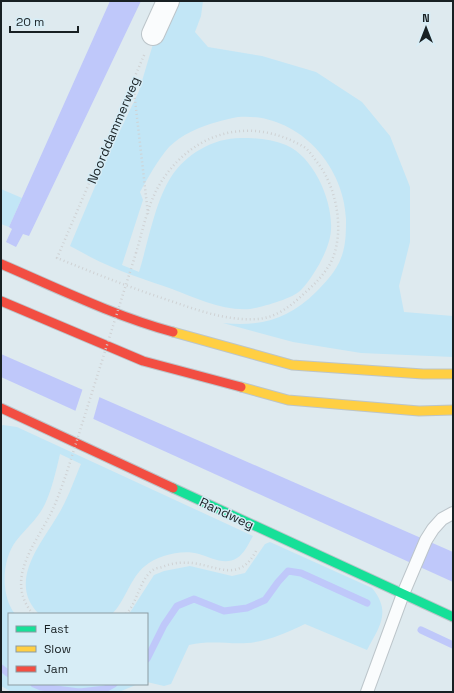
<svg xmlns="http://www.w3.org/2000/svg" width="454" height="693" font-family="'Space Grotesk',sans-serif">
<rect width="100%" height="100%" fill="#deeaef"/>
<g fill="#c2e6f6">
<path d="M 177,1 L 203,1 L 201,16 L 195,32 L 208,47 L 262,56 L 316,72 L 362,102 L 390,136 L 410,187 L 410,242 L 399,286 L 404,312 L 453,316 L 453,357 L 361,353 L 293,342 L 223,323 C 261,327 289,319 316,292 C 325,283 337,270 341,258 C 346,246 346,232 346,219 C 344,164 296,112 238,117 C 231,118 224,120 217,122 C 201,126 181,135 169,147 C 157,161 149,176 140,192 L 143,200 L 122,265 L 139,272 C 148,243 155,202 171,177 C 186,154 213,138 241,138 C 257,138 271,139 286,145 C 314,157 333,201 331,230 C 330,249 314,276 301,290 C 292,299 262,307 250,309 C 222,311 196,298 172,289 C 150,281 126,274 105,264 C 93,259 82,252 70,246 L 107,158 L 139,91 L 156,34 Z"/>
<polygon points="1,189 22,198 9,227 1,224"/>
<path d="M 3,425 L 17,427 L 253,536 C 249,543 244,554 237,558 C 225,566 210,557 199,554 C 183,549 158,555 145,566 C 130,578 126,600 112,614 L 39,614 C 7,582 41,544 58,515 C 68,499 74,480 81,464 L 60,454 C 56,471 52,489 45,504 C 38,519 26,528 16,541 C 2,559 0,595 15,614 L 9,614 L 9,684 L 138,684 L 119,692 L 12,692 L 1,686 L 1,426 Z"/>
<path d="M 270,542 L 372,588 C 392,612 379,627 367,650 L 305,624 C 288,632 267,642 247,643 C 226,644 210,640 189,645 L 171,684 L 164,686 L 147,682 L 147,614 L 129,614 L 154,575 L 164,571 L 190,566 L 232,576 L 245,573 L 265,544 Z"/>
</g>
<g fill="#bfc8fa">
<polygon points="110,1 141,1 29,236 23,234 16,247 6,242 12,229 9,227"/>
<polygon points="1,354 453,552 453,582 1,377"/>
</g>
<polygon fill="#deeaef" points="83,388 100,395 93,420 75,412"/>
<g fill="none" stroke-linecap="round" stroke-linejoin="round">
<g stroke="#bfc8fa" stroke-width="7">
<polyline points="421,630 453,645"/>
<polyline points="147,659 164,625 177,606 194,599 224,611 247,608 265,600 278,582 288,571 301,573 367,603"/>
<polyline points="1,668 9,674"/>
<polyline points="34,684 41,687 79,692"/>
<polyline points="80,692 105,689 114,684"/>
</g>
<g stroke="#bcc5ca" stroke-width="14">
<polyline id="lane" points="367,692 403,594 426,540 433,529 442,519 453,513"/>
</g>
<g stroke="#bcc5ca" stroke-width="24">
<polyline id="street" points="153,34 168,1"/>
</g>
<g stroke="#bcc5ca" stroke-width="11">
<polyline id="fast" points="173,488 453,617"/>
</g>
<g stroke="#bcc5ca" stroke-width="11">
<g id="slow">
<polyline points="173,332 292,365 423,374 453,374"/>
<polyline points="241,387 288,400 419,411 453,410"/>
</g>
</g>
<g stroke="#bcc5ca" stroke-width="11">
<g id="jam">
<path d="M 1,264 C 57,288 114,316 173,332"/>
<polyline points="1,301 143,361 241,387"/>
<polyline points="1,408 173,488"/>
</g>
</g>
<g stroke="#cfd2d4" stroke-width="2.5" stroke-dasharray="1 3" stroke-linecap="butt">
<polyline points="133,82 148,214"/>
<path d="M 136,253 C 142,233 147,208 157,189 C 188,133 248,114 304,147 C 309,150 313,157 317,162 C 337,187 346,234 330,264 C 324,274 317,282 308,290 C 294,303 278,318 257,319 C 226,321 197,310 168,300 C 131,288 94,273 57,258 L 145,53"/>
<path d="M 33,614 C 4,580 35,545 51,513 C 57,501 61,488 66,475"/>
<path d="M 126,614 C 138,602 139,580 153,570 C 155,568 159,568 162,567 C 172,563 181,562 192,563 C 218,566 239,583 256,551"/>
</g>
<use href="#lane" stroke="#fafcfd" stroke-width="12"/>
<use href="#street" stroke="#fafcfd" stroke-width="22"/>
<use href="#fast" stroke="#16e098" stroke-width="9"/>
<use href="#slow" stroke="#ffcf43" stroke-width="9"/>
<use href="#jam" stroke="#f24e42" stroke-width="9"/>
<polyline stroke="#cfd2d4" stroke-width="2.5" stroke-dasharray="1 3" stroke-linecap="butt" points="66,475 136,253"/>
</g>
<g text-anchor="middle" stroke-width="3" stroke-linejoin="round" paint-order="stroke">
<g font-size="13" fill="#182023" stroke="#d7edf6">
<text transform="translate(113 130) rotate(-67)" y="5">Noorddammerweg</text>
<text transform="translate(227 513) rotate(25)" y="5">Randweg</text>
</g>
</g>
<rect width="454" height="693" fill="none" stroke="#182023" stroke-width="4"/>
<rect x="8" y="613" width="140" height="72" fill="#d7edf6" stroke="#8b9ba2"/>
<rect x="16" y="626" width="20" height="6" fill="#16e098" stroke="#8b9ba2"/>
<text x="44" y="633" font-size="12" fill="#182023">Fast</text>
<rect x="16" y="646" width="20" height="6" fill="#ffcf43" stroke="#8b9ba2"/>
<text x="44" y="653" font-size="12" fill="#182023">Slow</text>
<rect x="16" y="666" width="20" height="6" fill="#f24e42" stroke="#8b9ba2"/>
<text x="44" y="673" font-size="12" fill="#182023">Jam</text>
<g transform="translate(426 28)" stroke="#d7edf6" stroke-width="3" paint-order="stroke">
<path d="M0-3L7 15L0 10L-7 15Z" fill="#182023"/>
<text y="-6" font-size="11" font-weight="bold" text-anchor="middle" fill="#182023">N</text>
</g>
<path d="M10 26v6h68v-6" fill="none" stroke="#182023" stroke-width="2"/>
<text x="16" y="26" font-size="12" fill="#182023" stroke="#d7edf6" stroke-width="3" paint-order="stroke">20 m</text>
</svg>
